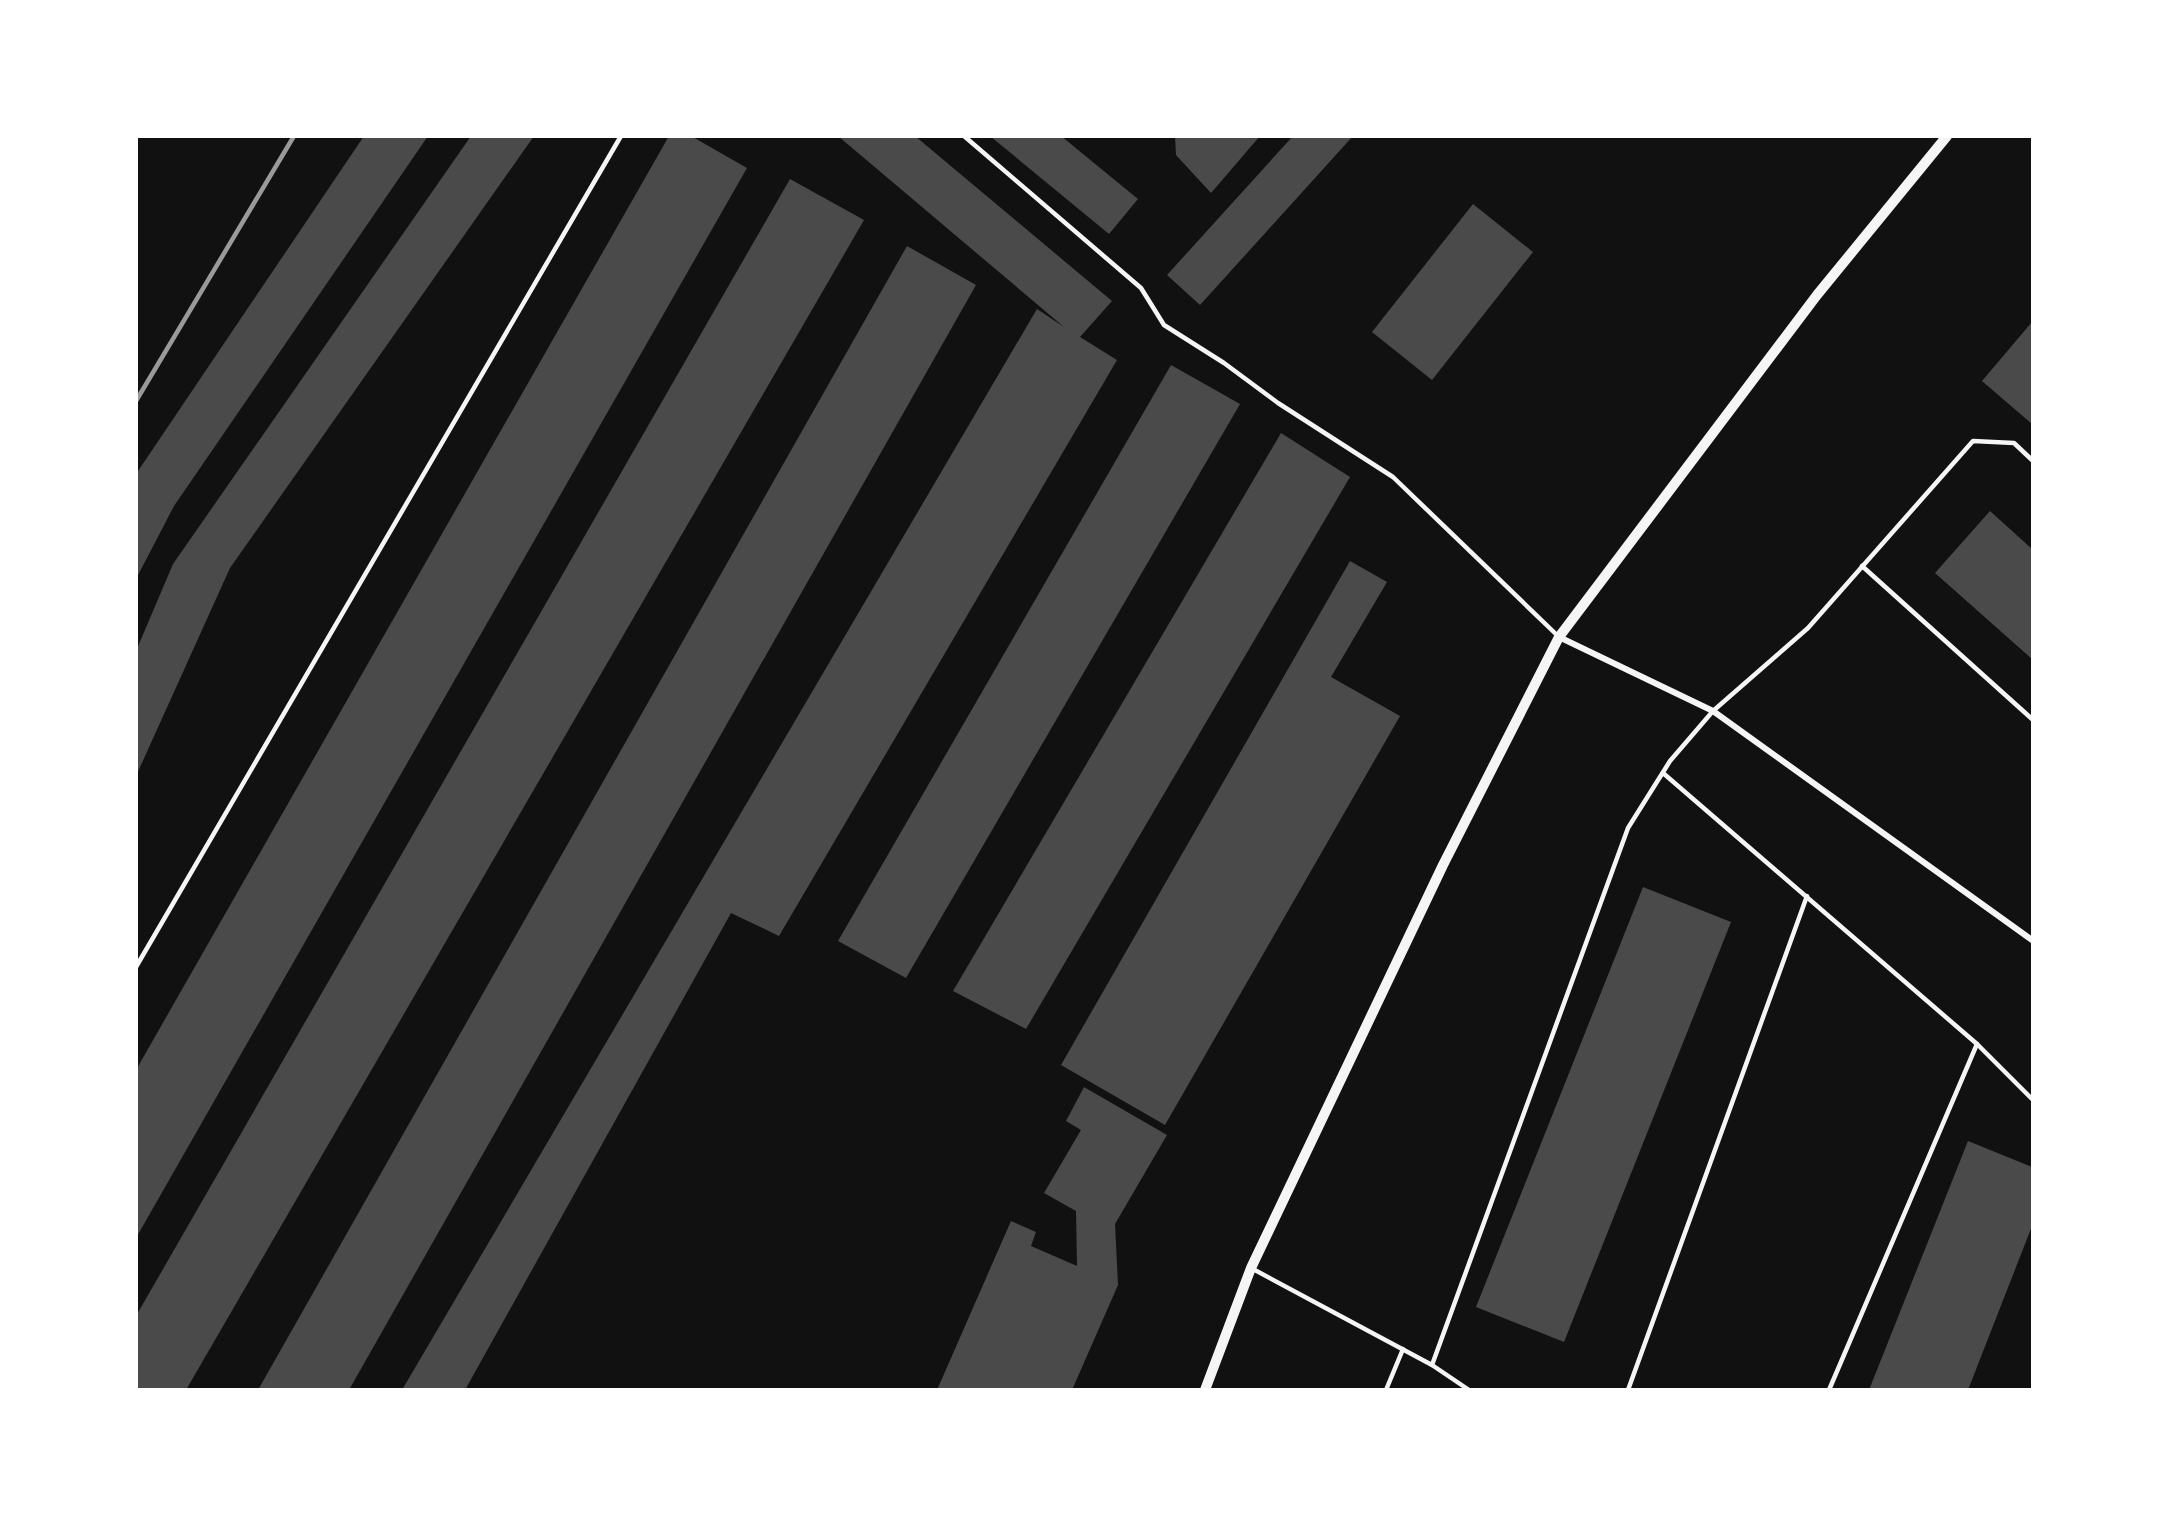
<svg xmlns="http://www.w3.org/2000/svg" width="2169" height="1526" font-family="'DM Sans',sans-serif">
<rect width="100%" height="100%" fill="#111"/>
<g fill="#4a4a4a">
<polygon points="364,136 428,136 174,506 136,579 136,474"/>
<polygon points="471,136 534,136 230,568 136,776 136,651 173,564"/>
<polygon points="669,136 691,136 747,168 136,1238 136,1070"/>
<polygon points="838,136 915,136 1112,301 1080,337 1117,360 779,936 731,913 465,1390 402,1390 1037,309 1064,327"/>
<polygon points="990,136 1061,136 1138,199 1109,234"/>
<polygon points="1175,136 1260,136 1211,193 1176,155"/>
<polygon points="1293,136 1353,136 1200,305 1167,275"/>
<polygon points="790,179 864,220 186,1390 136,1390 136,1316"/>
<polygon points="1473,204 1533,252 1432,380 1372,332"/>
<polygon points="907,246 976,285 349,1390 258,1390"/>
<polygon points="2032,322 2032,424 1982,381"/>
<polygon points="1171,365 1240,404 906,978 838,941"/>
<polygon points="1281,433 1350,477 1026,1029 953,991"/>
<polygon points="1990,511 2032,549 2032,659 1935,573"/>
<polygon points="1350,561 1387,582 1331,677 1400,716 1165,1125 1061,1065"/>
<polygon points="1643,887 1731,922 1564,1342 1476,1307"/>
<polygon points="1084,1087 1167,1135 1115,1224 1118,1285 1072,1390 937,1390 1011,1221 1036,1232 1031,1246 1077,1266 1076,1211 1044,1193 1081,1130 1066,1121"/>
<polygon points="1968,1141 2032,1167 2032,1226 1968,1390 1869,1390"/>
</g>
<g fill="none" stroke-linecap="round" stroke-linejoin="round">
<g stroke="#f5f5f5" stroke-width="4.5">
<polyline points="964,136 1141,288 1164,325 1224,363 1278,403 1393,477 1559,637"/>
<polyline points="1862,566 2032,719"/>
<polyline points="1663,773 1977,1044 2032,1099"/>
<polyline points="136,967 621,136"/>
<polyline points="1251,1268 1432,1365"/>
<polyline points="1386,1390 1403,1349"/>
<polyline points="1469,1390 1432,1365 1628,828 1670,761 1713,711 1808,628 1973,441 2014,443 2032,460"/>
<polyline points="1628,1390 1807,896"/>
<polyline points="1829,1390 1977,1044"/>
</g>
<polyline stroke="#f5f5f5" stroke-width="6" points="1559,637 1713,711 2032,940"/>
<polyline stroke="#f5f5f5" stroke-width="10" points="1205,1390 1251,1268 1443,865 1559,637 1817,295 1947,136"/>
<polyline stroke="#9a9a9a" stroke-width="4.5" points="136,401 294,136"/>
</g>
<rect width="2169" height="1526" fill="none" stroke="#ffffff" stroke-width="276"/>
</svg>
